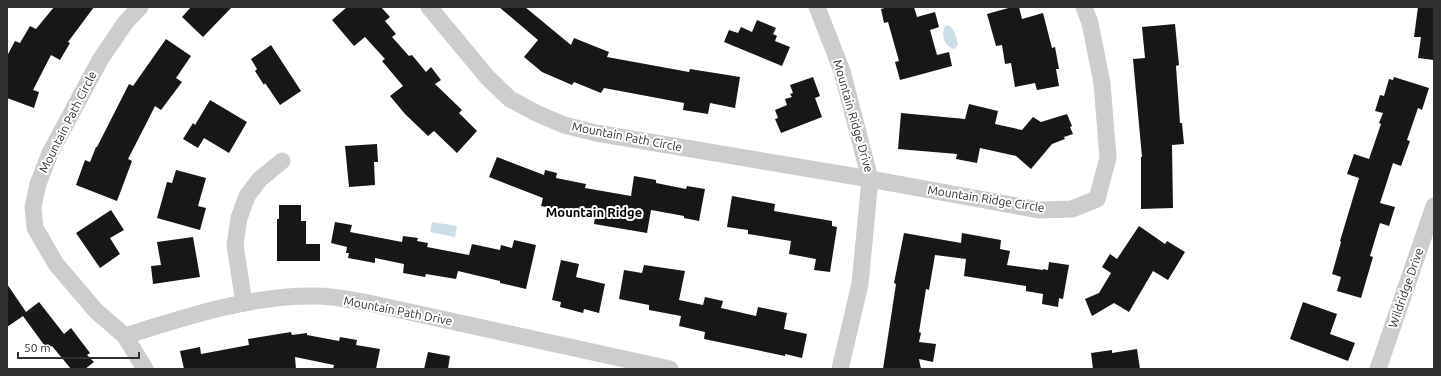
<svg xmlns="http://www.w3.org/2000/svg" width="1441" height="376" font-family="Ubuntu,sans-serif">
<rect width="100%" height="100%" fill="#fff"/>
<g fill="#ccdfe7">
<path d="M 946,25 C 955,26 956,37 958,44 L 955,49 C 944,47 940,34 946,25 Z"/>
<polygon points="432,222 457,226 455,237 430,232"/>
</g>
<g fill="#171717">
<polygon points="54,7 94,7 68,42 70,43 60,60 51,55 33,90 39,92 34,108 7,98 7,56 15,41 20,43 30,26 36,29"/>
<polygon points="191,7 232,7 203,37 182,17"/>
<polygon points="347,7 381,7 390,17 385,21 396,34 392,37 409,56 412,55 426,72 431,67 441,80 435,84 462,110 459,113 477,131 457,153 434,131 428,136 405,114 390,96 403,86 382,61 385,59 365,37 354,46 332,20"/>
<polygon points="499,7 525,7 571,45 574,38 609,52 607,57 689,72 690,69 740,77 735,108 710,103 708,114 683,110 684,103 604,88 601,93 574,82 572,85 542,72 524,57 538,40"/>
<polygon points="888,7 914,7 917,17 935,12 939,27 930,30 937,55 949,52 952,66 900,80 895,62 899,61 888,22 884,23 881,9"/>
<polygon points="1012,7 1019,7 1022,19 1043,13 1052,48 1055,47 1059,69 1056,69 1059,86 1037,90 1035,83 1015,87 1011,63 1005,64 1002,45 996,46 987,14"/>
<polygon points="1418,7 1434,7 1434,60 1418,58 1421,37 1414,37"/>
<polygon points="757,20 776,28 773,34 777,36 775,41 790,47 782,66 724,42 729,30 738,33 741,27 752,32"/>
<polygon points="1175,24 1179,65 1176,66 1180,123 1182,123 1184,144 1172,145 1173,208 1141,209 1141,157 1142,157 1133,59 1145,58 1142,27"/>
<polygon points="166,39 191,56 176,78 182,82 161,110 155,106 146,124 128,159 132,161 117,201 76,185 85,160 90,162 96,147 97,147 129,84 133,86"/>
<polygon points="271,45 301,91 280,105 265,83 264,85 255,71 257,69 251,59"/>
<polygon points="813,77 820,96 815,98 822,117 781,133 775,119 778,118 775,110 787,105 785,99 792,97 790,94 793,93 790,85"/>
<polygon points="1394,77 1429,88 1422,110 1418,108 1407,140 1410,141 1401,166 1393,163 1380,203 1395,207 1389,226 1380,223 1370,256 1373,257 1361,298 1337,291 1341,277 1332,274 1341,242 1340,241 1359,178 1347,174 1354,154 1369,159 1381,124 1379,123 1383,113 1375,111 1380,95 1384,96 1389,79 1393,80"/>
<polygon points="210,100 247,122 229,153 204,138 198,148 183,139 193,123 195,125"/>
<polygon points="969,104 998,111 995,124 1022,130 1033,117 1041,122 1067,114 1072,126 1070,127 1073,134 1064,137 1065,139 1052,144 1031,169 1016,156 980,148 977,163 956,159 957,154 898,149 901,113 965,119"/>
<polygon points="377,144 378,162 374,162 375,185 349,187 345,146"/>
<polygon points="497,157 544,175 545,170 557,173 556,178 586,184 585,188 631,196 634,176 656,180 656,183 686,189 687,186 705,189 699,221 684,218 684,216 651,210 647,233 594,224 595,217 541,206 543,198 489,177"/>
<polygon points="176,170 206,178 198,206 206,208 200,230 157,218 167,182 172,183"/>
<polygon points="732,196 775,204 774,211 832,221 832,226 837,227 830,272 814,270 816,259 789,254 791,241 748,234 748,230 727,227"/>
<polygon points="279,205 301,205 301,221 306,221 306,244 320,244 320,261 277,261 277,219 279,219"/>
<polygon points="111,210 124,230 110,238 120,254 100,268 76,233"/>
<polygon points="335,222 352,225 350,232 402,242 403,236 418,238 417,241 428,243 427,247 469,255 472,244 500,250 501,245 512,248 514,240 536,245 526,289 500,283 500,281 458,271 456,279 426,274 425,277 403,273 404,264 375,258 375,263 348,258 349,253 346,253 347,247 331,243"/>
<polygon points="1139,226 1165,244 1167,241 1185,252 1168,280 1153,271 1129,312 1114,303 1092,316 1085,299 1099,293 1111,273 1102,267 1110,254 1117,259"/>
<polygon points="904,233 961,243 962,233 1001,240 1000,249 1010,251 1007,265 1043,270 1043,269 1048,270 1049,262 1069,265 1063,299 1059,298 1058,307 1042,304 1043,294 1026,291 1026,286 964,276 966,259 935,255 929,290 926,289 919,332 921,333 919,342 936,344 933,362 919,359 921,369 883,369 896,284 894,283"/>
<polygon points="193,237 200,277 153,284 151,266 161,265 157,242"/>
<polygon points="561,260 579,264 576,277 605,284 599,313 584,309 583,313 560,307 561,302 552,300"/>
<polygon points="644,265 685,271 679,300 703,305 705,297 723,301 721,308 756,316 758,307 787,313 784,329 807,334 802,358 785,354 785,356 704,339 705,332 679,326 681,316 649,310 649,305 619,299 624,270 642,273"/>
<polygon points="7,284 26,312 39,302 64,334 71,328 90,353 87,355 94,362 85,369 71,369 52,346 47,349 23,316 7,327"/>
<polygon points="1303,302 1337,314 1330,334 1355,343 1348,361 1290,339"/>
<polygon points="291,332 292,335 307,333 307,335 339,341 340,337 357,340 356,345 380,349 376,369 333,369 334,365 295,357 296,369 184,369 180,351 200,347 201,354 249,345 248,339"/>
<polygon points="1137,349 1140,369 1093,369 1091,353 1112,350 1112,353"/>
<polygon points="428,352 450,356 448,369 424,369"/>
</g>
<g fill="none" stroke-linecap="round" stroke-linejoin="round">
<g stroke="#cdcdcd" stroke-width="17">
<polyline points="140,7 125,23 100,60 50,153 38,184 33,207 35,228 56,264 96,311 125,336 145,369"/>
<polyline points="429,7 488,78 510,99 536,113 564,125 596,133 870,179 1039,210 1072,209 1097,199 1108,158 1102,83 1090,23 1084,7"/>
<polyline points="817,7 842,71 870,179 860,284 840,369"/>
<polyline points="244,303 235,245 239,218 247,196 260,179 282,161"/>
<path d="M 125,336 C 185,317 255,294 318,296 C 333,296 349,300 364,302 L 670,369"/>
<polyline points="1378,369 1434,206"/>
</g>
</g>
<g text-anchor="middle" stroke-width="4" stroke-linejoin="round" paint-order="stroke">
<g font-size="12" fill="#303030" stroke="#fff">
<text transform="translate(853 116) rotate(74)" y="4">Mountain Ridge Drive</text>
<text transform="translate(68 122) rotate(-63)" y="4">Mountain Path Circle</text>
<text transform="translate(627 137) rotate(11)" y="4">Mountain Path Circle</text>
<text transform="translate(986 199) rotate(9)" y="4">Mountain Ridge Circle</text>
<text transform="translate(1406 288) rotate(-71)" y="4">Wildridge Drive</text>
<text transform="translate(398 311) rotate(11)" y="4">Mountain Path Drive</text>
</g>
<g font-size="13" font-weight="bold" fill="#000" stroke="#fff">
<text x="594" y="217">Mountain Ridge</text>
</g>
</g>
<rect width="1441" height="376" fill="none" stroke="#303030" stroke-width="16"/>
<path d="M18 352v6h121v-6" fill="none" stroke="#303030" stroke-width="2"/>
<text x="24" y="352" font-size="12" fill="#303030" stroke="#ffffff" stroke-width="3" paint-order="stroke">50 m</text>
</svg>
